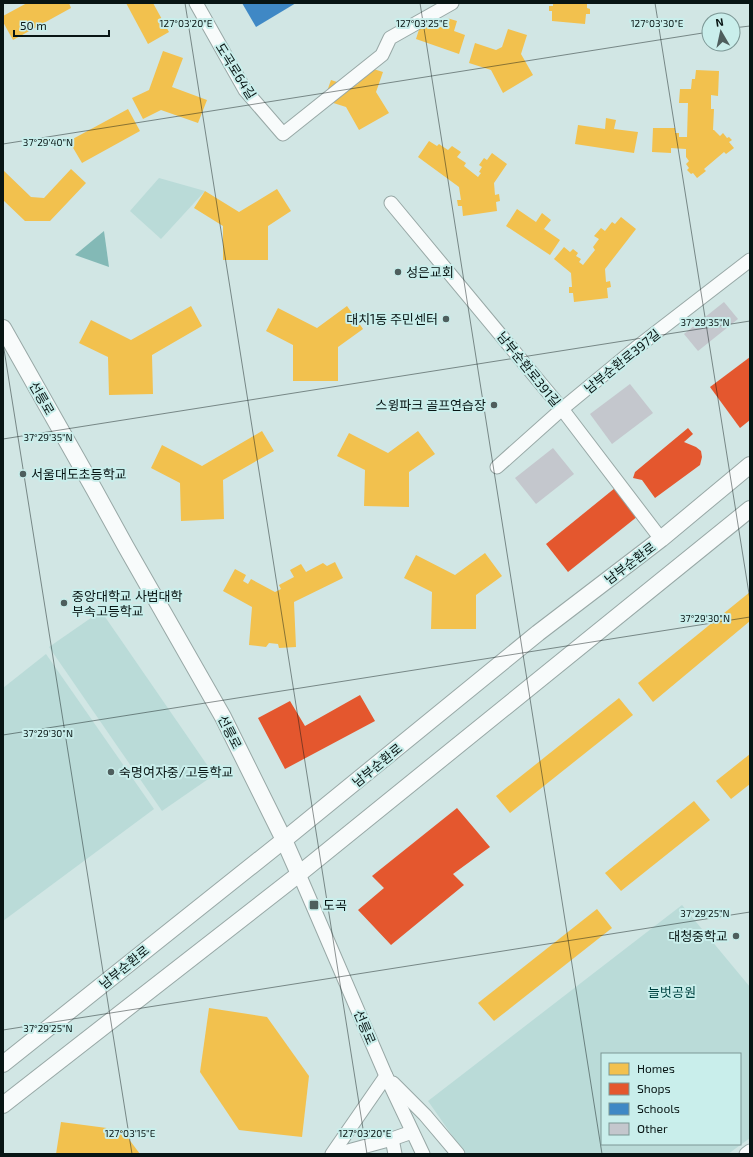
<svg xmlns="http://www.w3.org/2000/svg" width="753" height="1157" font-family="'Exo 2','Noto Sans KR',sans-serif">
<rect width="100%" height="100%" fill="#d1e6e4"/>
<g fill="#badbd8" fill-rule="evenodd">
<polygon points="159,178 205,191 161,239 130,211"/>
<polygon points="101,611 214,775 162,811 49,647"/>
<polygon points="46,654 154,809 3,921 3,688"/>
<path d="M 682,905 L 750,987 L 750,1138 L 728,1154 L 465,1154 L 428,1101 ZM 602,1054 L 740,1054 L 740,1144 L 602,1144 Z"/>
</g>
<polygon fill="#83b9b6" points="104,231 109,267 75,255"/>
<g fill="#f2c14e">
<polygon points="27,3 69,3 71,8 13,40 3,22 3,16"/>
<polygon points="126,3 153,3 169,32 148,44"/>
<polygon points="553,3 587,3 587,8 590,9 590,14 586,14 585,24 552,21 552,11 549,11 549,6 553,6"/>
<polygon points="447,18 457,21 454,31 465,35 459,54 416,39 422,20 443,28"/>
<polygon points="508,29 527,35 521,54 533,75 503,93 491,70 469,63 475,43 496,50 502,47"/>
<polygon points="163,51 183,58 172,87 207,100 198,123 161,110 143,119 132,98 149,90"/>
<polygon points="364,66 383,72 376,92 389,113 359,130 346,107 324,100 331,80 352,87 358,84"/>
<polygon points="696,70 719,71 718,96 711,95 711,109 714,109 713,130 714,130 720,136 723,133 727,138 729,137 732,140 729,142 734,148 726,154 724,152 704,169 706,171 697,178 693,173 691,174 687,170 689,168 686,164 689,161 686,157 686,149 671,148 671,153 652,152 653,128 675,128 675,133 679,133 679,137 687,137 688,103 679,103 680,89 691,89 692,79 695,79"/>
<polygon points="128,109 140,131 82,163 69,141"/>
<polygon points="606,118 616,120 614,129 638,132 634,153 575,144 578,125 605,129"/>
<polygon points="429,141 437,146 439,144 448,150 452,146 461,152 457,157 466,163 464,166 478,177 481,173 479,172 482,167 479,165 484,158 487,160 492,153 507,164 494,183 495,195 499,194 500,201 496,202 497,211 463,216 462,206 458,206 457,200 461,200 459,187 418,157"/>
<polygon points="71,169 86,183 50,221 25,221 3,200 3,170 31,197 44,198"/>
<polygon points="277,189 291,211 268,226 268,260 223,260 223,226 194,208 205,191 239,212"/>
<polygon points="517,209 536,222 542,213 551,220 544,229 560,240 550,255 506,226"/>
<polygon points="621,217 636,229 605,269 606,282 610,281 611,287 607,288 608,298 574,302 573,293 569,293 569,287 572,287 571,273 554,259 564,247 570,252 573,249 578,253 576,256 581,259 579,262 583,265 595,250 593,247 599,239 594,236 601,228 605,231 612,222 615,224"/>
<polygon points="191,306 202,326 152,355 153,394 109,395 108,357 79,343 91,320 131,340"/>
<polygon points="347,306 363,329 338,347 338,381 293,381 293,345 266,331 278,308 317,328"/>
<polygon points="262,431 274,451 223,480 224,519 181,521 180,483 151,468 162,445 202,466"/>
<polygon points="418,431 435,454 409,472 409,507 364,506 365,470 337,456 349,433 388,453"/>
<polygon points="485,553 502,576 476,595 476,629 431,629 432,592 404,578 416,555 455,575"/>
<polygon points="335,562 343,578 294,602 296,647 279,648 278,644 269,643 266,647 249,645 252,607 223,591 235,569 246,575 243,581 248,584 251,579 275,592 281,589 279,585 294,577 290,570 301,564 306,572 323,563 327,566"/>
<polygon points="750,592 750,621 653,702 638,683"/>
<polygon points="619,698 633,715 510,813 496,796"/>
<polygon points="750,754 750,784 731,799 716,781"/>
<polygon points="694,801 710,820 621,891 605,873"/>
<polygon points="597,909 612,928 494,1021 478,1003"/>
<polygon points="209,1008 267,1017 309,1076 302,1137 239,1130 200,1072"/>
<polygon points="61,1122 122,1130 140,1154 56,1154"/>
</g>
<g fill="#e4572e">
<polygon points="750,357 750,420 740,428 710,387"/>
<polygon points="688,428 693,434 684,442 696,447 701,451 702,457 700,465 655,498 642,480 633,478 635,472"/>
<polygon points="615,488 638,516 568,572 546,544"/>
<polygon points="360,695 375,721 285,769 258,718 290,701 305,726"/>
<polygon points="457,808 490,847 453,874 464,885 391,945 358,910 384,888 372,876"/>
</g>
<polygon fill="#3f88c5" points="242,3 296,3 256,27"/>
<g fill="#c4c7cd">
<polygon points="724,302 738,319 698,351 684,334"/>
<polygon points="630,384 653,413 612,444 590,414"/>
<polygon points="553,448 574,474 536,504 515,478"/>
</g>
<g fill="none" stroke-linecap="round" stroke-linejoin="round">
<g stroke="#98a8a6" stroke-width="15">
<g id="minor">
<polyline points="196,3 245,90 283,134 382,55 390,38 452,3"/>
<polyline points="391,203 562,409 661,539"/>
<polyline points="497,467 562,409 636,348 750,260"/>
<polyline points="299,874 386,1076 423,1154"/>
<polyline points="393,1083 425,1115 458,1154"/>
<polyline points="392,1139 395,1154"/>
<polyline points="332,1154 386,1076"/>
<polyline points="337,1154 392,1139 412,1132"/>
<polyline points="746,1154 750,1151"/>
</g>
</g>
<g stroke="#98a8a6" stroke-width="18">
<g id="major">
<polyline points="3,328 94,489 126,547 223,717 284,840 299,874"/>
<polyline points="3,1064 284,840 538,633 661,539 750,465"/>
<polyline points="3,1105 299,874 750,509"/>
</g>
</g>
<use href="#minor" stroke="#f8fbfb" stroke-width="13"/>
<use href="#major" stroke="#f8fbfb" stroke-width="16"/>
</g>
<path fill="none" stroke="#081514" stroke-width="1" stroke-opacity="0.45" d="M 185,3 L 367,1154M 420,3 L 602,1154M 655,3 L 750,600M 733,28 L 750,26M 3,144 L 709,32M 3,343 L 132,1154M 3,439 L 750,321M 3,735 L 750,617M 3,1030 L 750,912"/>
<g fill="#4e5e5d" stroke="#c9eeeb" stroke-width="1.5">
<circle cx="398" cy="272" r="4"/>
<circle cx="446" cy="319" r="4"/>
<circle cx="494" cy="405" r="4"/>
<circle cx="23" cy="474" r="4"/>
<circle cx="64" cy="603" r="4"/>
<circle cx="111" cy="772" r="4"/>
<rect x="309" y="900" width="10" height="10" rx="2"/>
<circle cx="736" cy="936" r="4"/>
</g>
<g text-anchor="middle" stroke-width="4" stroke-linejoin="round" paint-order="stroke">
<g font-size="13" fill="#081514" stroke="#c9eeeb">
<text transform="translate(236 71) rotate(58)" y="5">도곡로64길</text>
<text transform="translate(622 361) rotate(-39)" y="5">남부순환로397길</text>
<text transform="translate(529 369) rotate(51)" y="5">남부순환로391길</text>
<text transform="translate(42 398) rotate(60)" y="5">선릉로</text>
<text transform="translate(630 563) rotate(-37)" y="5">남부순환로</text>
<text transform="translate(230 732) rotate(63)" y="5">선릉로</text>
<text transform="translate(377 765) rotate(-39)" y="5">남부순환로</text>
<text transform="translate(124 967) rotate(-39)" y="5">남부순환로</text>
<text transform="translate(365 1027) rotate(67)" y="5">선릉로</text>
</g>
<g font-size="13" fill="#081514" stroke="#c9eeeb" text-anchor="start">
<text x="406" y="277">성은교회</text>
<text x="438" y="324" text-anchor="end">대치1동 주민센터</text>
<text x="486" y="410" text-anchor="end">스윙파크 골프연습장</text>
<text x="31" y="479">서울대도초등학교</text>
<text x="72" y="601">중앙대학교 사범대학<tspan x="72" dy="15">부속고등학교</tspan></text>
<text x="119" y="777">숙명여자중/고등학교</text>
<text x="323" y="910">도곡</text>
<text x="728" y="941" text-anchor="end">대청중학교</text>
</g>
<g font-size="13" fill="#004442" stroke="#c9eeeb">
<text x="672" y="997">늘벗공원</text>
</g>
</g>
<g font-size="10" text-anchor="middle" fill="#081514" stroke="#c9eeeb" stroke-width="4" stroke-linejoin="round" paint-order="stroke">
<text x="186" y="27">127°03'20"E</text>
<text x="422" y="27">127°03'25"E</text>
<text x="657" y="27">127°03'30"E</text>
<text x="48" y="146">37°29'40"N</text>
<text x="705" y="326">37°29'35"N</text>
<text x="48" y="441">37°29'35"N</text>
<text x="705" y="622">37°29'30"N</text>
<text x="48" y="737">37°29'30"N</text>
<text x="705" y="917">37°29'25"N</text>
<text x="48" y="1032">37°29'25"N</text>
<text x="130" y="1137">127°03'15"E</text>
<text x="365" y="1137">127°03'20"E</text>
</g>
<rect width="753" height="1157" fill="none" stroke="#081514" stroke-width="8"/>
<rect x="601" y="1053" width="140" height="92" fill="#c9eeeb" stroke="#7c9795"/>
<rect x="609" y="1063" width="20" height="12" fill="#f2c14e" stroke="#7c9795"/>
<text x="637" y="1073" font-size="12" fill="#081514">Homes</text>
<rect x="609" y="1083" width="20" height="12" fill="#e4572e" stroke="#7c9795"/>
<text x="637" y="1093" font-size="12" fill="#081514">Shops</text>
<rect x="609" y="1103" width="20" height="12" fill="#3f88c5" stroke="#7c9795"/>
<text x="637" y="1113" font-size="12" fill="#081514">Schools</text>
<rect x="609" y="1123" width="20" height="12" fill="#c4c7cd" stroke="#7c9795"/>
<text x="637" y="1133" font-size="12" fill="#081514">Other</text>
<g transform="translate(721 32) rotate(351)"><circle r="19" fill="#c9eeeb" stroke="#7c9795"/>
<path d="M0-3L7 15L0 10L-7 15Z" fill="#4e5e5d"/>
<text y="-6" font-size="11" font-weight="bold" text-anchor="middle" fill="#081514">N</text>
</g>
<path d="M14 30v6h95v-6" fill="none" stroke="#081514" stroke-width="2"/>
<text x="20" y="30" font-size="12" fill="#081514" stroke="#c9eeeb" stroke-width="3" paint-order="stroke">50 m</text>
</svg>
